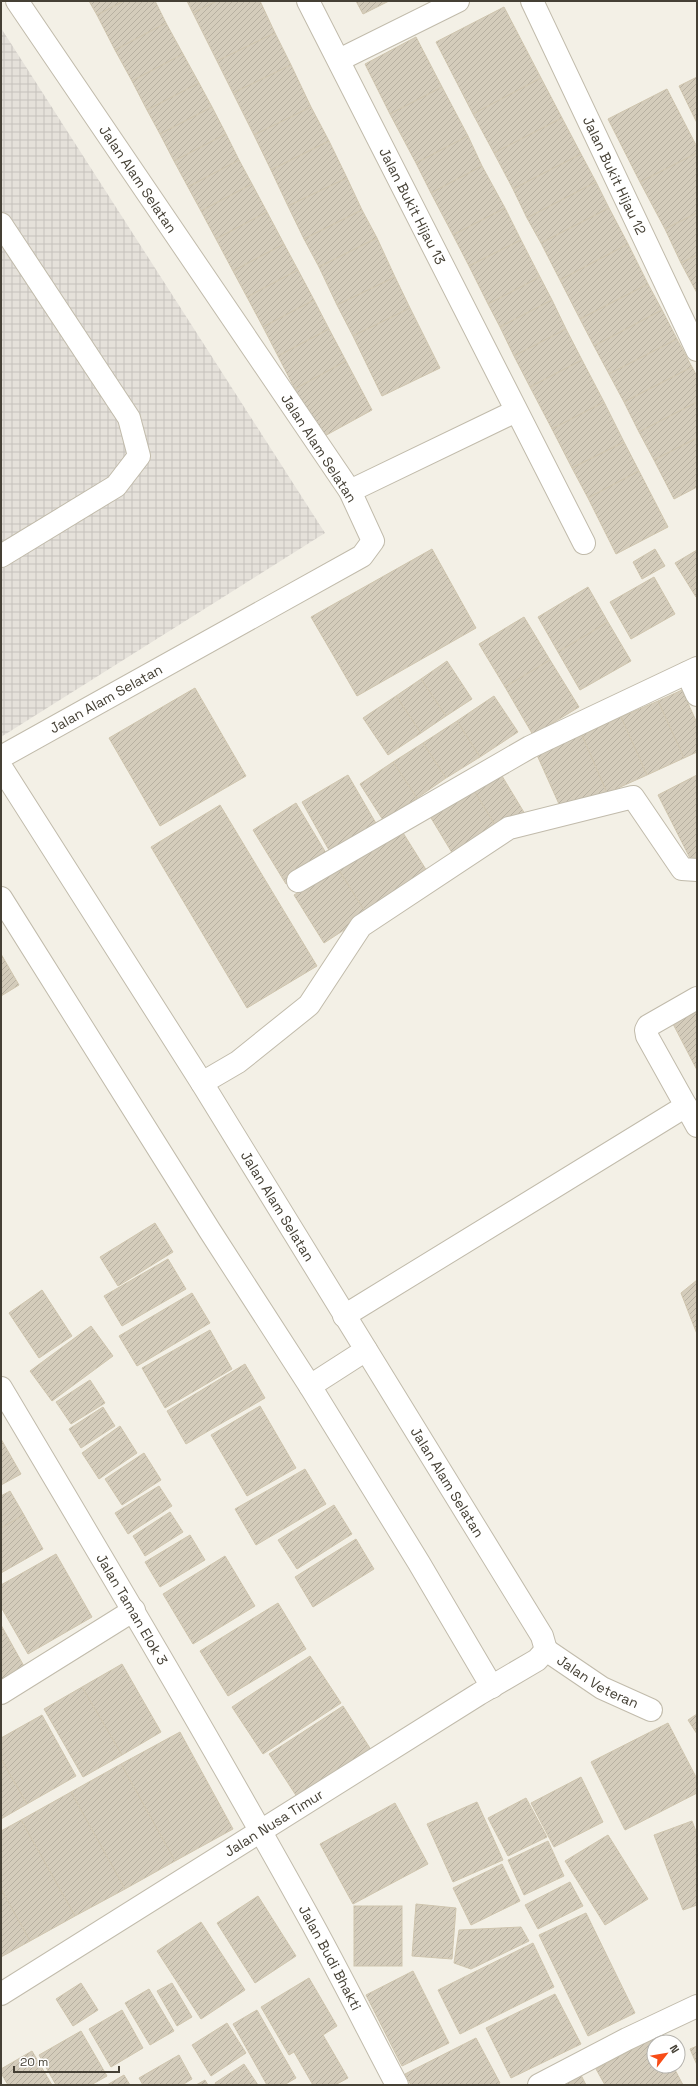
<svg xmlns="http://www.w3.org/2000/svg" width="698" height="2086" font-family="'Space Grotesk',sans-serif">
<defs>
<pattern id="industrial-grid" width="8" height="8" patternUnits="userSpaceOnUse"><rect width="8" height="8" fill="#e5e1da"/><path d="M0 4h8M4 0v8" fill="none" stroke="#c6c2bc"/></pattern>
<pattern id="building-hatch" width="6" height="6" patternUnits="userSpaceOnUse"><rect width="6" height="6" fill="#d4ccbb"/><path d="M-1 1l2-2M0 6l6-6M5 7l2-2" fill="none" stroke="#b7b0a1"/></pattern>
</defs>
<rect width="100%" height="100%" fill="#f3f0e6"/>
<polygon fill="url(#industrial-grid)" points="1,28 325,533 1,737"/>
<g fill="url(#building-hatch)" stroke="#cfc5ae">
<polygon points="89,1 124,1 97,15"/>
<polygon points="124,1 155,1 166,23 115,50 97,15"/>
<polygon points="187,1 217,1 193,13"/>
<polygon points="217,1 260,1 275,33 217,61 193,13"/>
<polygon points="356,1 389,1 363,14"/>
<polygon points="504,7 541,78 473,114 436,42"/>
<polygon points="166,23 183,54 132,81 115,50"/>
<polygon points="275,33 291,65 233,93 217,61"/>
<polygon points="416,37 442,87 390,114 365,64"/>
<polygon points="183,54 199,83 147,110 132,81"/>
<polygon points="291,65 311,107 254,135 233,93"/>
<polygon points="697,77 697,123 679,86"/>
<polygon points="541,78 562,118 494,153 473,114"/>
<polygon points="199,83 212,107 160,134 147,110"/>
<polygon points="442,87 468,136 416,163 390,114"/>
<polygon points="667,89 697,147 697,153 640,182 608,119"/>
<polygon points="212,107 226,134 174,161 160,134"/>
<polygon points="311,107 329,141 271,170 254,135"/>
<polygon points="562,118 581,154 513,189 494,153"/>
<polygon points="226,134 239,160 188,187 174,161"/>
<polygon points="468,136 482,166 431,193 416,163"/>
<polygon points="329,141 347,178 288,206 271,170"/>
<polygon points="697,153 697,213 665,229 640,182"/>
<polygon points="581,154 596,182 527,218 513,189"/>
<polygon points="239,160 252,184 201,211 188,187"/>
<polygon points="482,166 505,208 453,235 431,193"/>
<polygon points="347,178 362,210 304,239 288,206"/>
<polygon points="596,182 609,208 541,243 527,218"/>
<polygon points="252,184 267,212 216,239 201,211"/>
<polygon points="505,208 521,240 469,266 453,235"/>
<polygon points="609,208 628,244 560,280 541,243"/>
<polygon points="362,210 377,238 319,267 304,239"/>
<polygon points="267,212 284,244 233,271 216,239"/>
<polygon points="697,213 697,255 681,263 665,229"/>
<polygon points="377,238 395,277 337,305 319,267"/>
<polygon points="521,240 540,277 488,304 469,266"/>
<polygon points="284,244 298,270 247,297 233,271"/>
<polygon points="628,244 648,284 580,319 560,280"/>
<polygon points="697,255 697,293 681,263"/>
<polygon points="298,270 314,300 263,327 247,297"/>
<polygon points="395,277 410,308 353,336 337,305"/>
<polygon points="540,277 552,300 500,327 488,304"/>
<polygon points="648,284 662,310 594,346 580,319"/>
<polygon points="314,300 329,329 278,356 263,327"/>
<polygon points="552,300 566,329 514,356 500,327"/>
<polygon points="410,308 440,368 382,396 353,336"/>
<polygon points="662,310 677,339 609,374 594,346"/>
<polygon points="329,329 346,361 295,389 278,356"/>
<polygon points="566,329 582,360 530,387 514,356"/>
<polygon points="677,339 692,367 624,402 609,374"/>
<polygon points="582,360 604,402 552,429 530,387"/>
<polygon points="346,361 372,410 321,438 295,389"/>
<polygon points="692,367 697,376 697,402 639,432 624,402"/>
<polygon points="604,402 624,442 572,468 552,429"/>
<polygon points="697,402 697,438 654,460 639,432"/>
<polygon points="697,438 697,487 674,499 654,460"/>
<polygon points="624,442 639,471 588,498 572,468"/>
<polygon points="639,471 668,527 616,554 588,498"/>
<polygon points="432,549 476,628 357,696 311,617"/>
<polygon points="655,549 665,566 642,579 633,562"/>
<polygon points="697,550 697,596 696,597 675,563"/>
<polygon points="654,577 675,614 631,639 610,602"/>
<polygon points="588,587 608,622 558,652 538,617"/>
<polygon points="524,617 550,660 505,687 479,644"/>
<polygon points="608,622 631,661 580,690 558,652"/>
<polygon points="550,660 579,707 533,735 505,687"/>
<polygon points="447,661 472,699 446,716 421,679"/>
<polygon points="421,679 446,716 421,733 396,696"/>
<polygon points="195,688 246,776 160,826 109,738"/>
<polygon points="682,690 697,723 697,752 684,758 658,701"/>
<polygon points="396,696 421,733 388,755 363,718"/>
<polygon points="494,696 518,732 480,757 457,721"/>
<polygon points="658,701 684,758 647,775 621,717"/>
<polygon points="621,717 647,775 607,793 582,735"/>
<polygon points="457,721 480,757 446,778 423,743"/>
<polygon points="582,735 607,793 563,813 537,755"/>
<polygon points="423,743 446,778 417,798 393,762"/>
<polygon points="393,762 417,798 383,820 360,784"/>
<polygon points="499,771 525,814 498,830 472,787"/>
<polygon points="348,775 377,825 330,852 302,802"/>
<polygon points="697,775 697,862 693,864 658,795"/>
<polygon points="472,787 498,830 454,856 428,813"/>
<polygon points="296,803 329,858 286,884 253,830"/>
<polygon points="220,805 317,966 247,1008 151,847"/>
<polygon points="400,828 430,876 367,915 337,867"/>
<polygon points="337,867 367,915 324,943 294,895"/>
<polygon points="1,954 19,985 1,996"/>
<polygon points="697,1009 697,1070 672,1022"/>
<polygon points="155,1223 173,1252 118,1286 100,1257"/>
<polygon points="168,1259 186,1289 122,1326 104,1296"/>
<polygon points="697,1280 697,1334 681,1293"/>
<polygon points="42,1290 72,1336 39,1358 9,1313"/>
<polygon points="192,1293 210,1323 137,1366 119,1336"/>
<polygon points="91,1326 113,1356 52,1401 30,1371"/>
<polygon points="210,1330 232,1369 165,1408 142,1368"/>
<polygon points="245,1364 265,1398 186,1444 167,1411"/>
<polygon points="90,1380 105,1403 71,1424 56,1402"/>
<polygon points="260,1406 296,1468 247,1496 211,1435"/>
<polygon points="103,1407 115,1426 81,1448 69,1429"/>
<polygon points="120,1426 137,1453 99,1479 82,1453"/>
<polygon points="1,1439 21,1474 1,1485"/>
<polygon points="144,1453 161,1480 122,1505 105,1479"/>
<polygon points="305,1469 326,1504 256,1545 235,1509"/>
<polygon points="159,1486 172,1506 128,1534 115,1513"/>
<polygon points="10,1491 24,1515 1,1528 1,1496"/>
<polygon points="334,1505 352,1534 297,1569 278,1540"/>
<polygon points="170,1512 183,1532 145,1556 133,1536"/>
<polygon points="24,1515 43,1549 1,1573 1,1528"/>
<polygon points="190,1535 205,1560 160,1587 145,1562"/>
<polygon points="356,1539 374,1569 313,1607 295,1577"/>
<polygon points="56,1554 92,1617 28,1654 1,1607 1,1585"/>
<polygon points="225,1556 255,1606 193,1644 163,1594"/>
<polygon points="278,1603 306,1649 228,1696 200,1651"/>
<polygon points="1,1625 25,1668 1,1682"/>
<polygon points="310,1656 341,1703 263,1754 232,1707"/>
<polygon points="122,1664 161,1732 122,1755 82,1687"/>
<polygon points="82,1687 122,1755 83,1777 44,1709"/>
<polygon points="343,1706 375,1756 301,1803 269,1754"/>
<polygon points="697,1714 697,1734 688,1720"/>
<polygon points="42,1715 76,1776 27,1804 1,1759 1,1738"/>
<polygon points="668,1723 697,1779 697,1793 625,1830 591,1762"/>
<polygon points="180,1732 233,1829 175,1861 121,1764"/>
<polygon points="1,1759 27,1804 1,1819"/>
<polygon points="121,1764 175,1861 125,1889 71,1792"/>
<polygon points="581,1777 603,1822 554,1847 531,1803"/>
<polygon points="71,1792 125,1889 75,1916 21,1820"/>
<polygon points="526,1798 547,1837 508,1856 488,1818"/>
<polygon points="477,1802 503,1860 453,1882 427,1824"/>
<polygon points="395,1803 428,1864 353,1904 320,1844"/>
<polygon points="21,1820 75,1916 30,1941 1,1889 1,1831"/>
<polygon points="692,1821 697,1834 697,1905 683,1910 654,1835"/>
<polygon points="608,1835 648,1899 605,1925 565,1861"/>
<polygon points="548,1841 564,1876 524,1895 508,1860"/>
<polygon points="502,1864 520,1901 471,1925 453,1888"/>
<polygon points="570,1882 583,1906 538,1929 525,1905"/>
<polygon points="1,1889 30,1941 1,1957"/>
<polygon points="258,1896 296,1956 255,1983 217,1923"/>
<polygon points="416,1904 456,1908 452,1959 412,1956"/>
<rect x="354" y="1906" width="48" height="60"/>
<polygon points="586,1913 635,2013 588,2036 539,1935"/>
<polygon points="201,1922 245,1990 201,2019 157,1951"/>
<polygon points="521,1927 529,1941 471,1969 454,1963 459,1930"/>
<polygon points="533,1943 554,1987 460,2034 438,1990"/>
<polygon points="413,1971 449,2043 402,2066 366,1995"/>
<polygon points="309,1978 337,2026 323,2035 348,2078 335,2085 313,2085 294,2052 289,2055 261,2007"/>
<polygon points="81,1983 98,2010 73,2026 56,1999"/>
<polygon points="172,1983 192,2017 177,2026 157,1991"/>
<polygon points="149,1989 174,2031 150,2045 125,2003"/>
<polygon points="555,1994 581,2044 511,2078 486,2028"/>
<polygon points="122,2010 143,2048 111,2067 89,2029"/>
<polygon points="257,2010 296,2078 284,2085 267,2085 233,2024"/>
<polygon points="227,2023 246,2053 211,2076 192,2045"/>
<polygon points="81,2031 107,2076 91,2085 56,2085 39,2055"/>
<polygon points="657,2036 660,2042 654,2042 654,2066 673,2066 683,2085 605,2085 596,2069"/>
<polygon points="476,2038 500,2083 497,2085 411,2085 405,2074"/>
<polygon points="697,2046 697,2065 690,2049"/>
<polygon points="32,2051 52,2085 8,2085 1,2073 1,2069"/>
<polygon points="179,2055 192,2079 182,2085 143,2085 139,2078"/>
<polygon points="244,2064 258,2085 216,2085 215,2083"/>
<polygon points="580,2073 586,2085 556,2085"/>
<polygon points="124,2075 130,2085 107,2085"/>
<polygon points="205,2080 208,2085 196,2085"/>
</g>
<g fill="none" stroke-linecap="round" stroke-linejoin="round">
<g stroke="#c1bbab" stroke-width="24">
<g id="minor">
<path id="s1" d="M 308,1 L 584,543"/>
<path id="s2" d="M 532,1 L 697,350"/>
<polyline points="339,60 458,1"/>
<polyline points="1,224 129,418 139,456 116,486 1,556"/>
<polyline points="350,491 516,411"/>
<polyline points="687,673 697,695"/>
<path id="s3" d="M 1,757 L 362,556 L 373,541 L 350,491 L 17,1"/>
<path id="s4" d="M 1,767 L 202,1083 L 542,1636 L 546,1650"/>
<polyline points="298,881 530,747 697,668"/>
<polyline points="1,898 210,1231 310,1386 419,1563 492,1687"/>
<polyline points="202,1083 238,1062 309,1005 361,926 509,828 633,797 682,869 697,870"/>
<polyline points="686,1106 697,1126"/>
<polyline points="344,1316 686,1106 647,1036 646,1030 648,1026 697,998"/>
<polyline points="310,1386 366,1350"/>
<path id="s5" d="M 1,1388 C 107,1566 213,1744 313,1925 C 342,1978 369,2032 397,2085"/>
<path id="s6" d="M 546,1650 L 602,1688 L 651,1710"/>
<polyline points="1,1693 134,1610"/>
<path id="s7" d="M 1,1994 L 479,1694 L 537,1660 L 546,1650"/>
<polyline points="539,2085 627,2039 697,2006"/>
</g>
</g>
<use href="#minor" stroke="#fff" stroke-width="22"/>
</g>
<g text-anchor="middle" stroke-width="4" stroke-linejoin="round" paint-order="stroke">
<g font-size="14" fill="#454035" stroke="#fff">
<text dy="5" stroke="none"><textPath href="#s2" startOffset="193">Jalan Bukit Hijau 12</textPath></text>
<text transform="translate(138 179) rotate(56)" y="5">Jalan Alam Selatan</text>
<text dy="5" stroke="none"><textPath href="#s1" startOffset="230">Jalan Bukit Hijau 13</textPath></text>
<text transform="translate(319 448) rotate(57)" y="5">Jalan Alam Selatan</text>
<text dy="5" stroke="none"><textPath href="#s3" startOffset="120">Jalan Alam Selatan</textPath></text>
<text dy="5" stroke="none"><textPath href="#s4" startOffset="519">Jalan Alam Selatan</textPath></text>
<text dy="5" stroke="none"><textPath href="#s4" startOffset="843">Jalan Alam Selatan</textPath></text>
<text dy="5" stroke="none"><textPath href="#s5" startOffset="257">Jalan Taman Elok 3</textPath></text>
<text dy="5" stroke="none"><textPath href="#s6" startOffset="61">Jalan Veteran</textPath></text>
<text dy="5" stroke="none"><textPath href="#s7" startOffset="322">Jalan Nusa Timur</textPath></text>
<text dy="5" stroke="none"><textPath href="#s5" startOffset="658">Jalan Budi Bhakti</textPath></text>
</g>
</g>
<rect width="698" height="2086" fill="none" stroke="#454035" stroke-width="4"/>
<g transform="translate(666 2054) rotate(59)"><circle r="19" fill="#ffffff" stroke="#b5b3ae"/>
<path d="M0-3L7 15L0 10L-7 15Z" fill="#f84c17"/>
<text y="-6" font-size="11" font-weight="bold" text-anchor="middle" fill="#454035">N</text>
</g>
<path d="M14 2066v6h105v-6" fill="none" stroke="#454035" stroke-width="2"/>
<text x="20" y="2066" font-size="12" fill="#454035" stroke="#ffffff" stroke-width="3" paint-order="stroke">20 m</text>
</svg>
